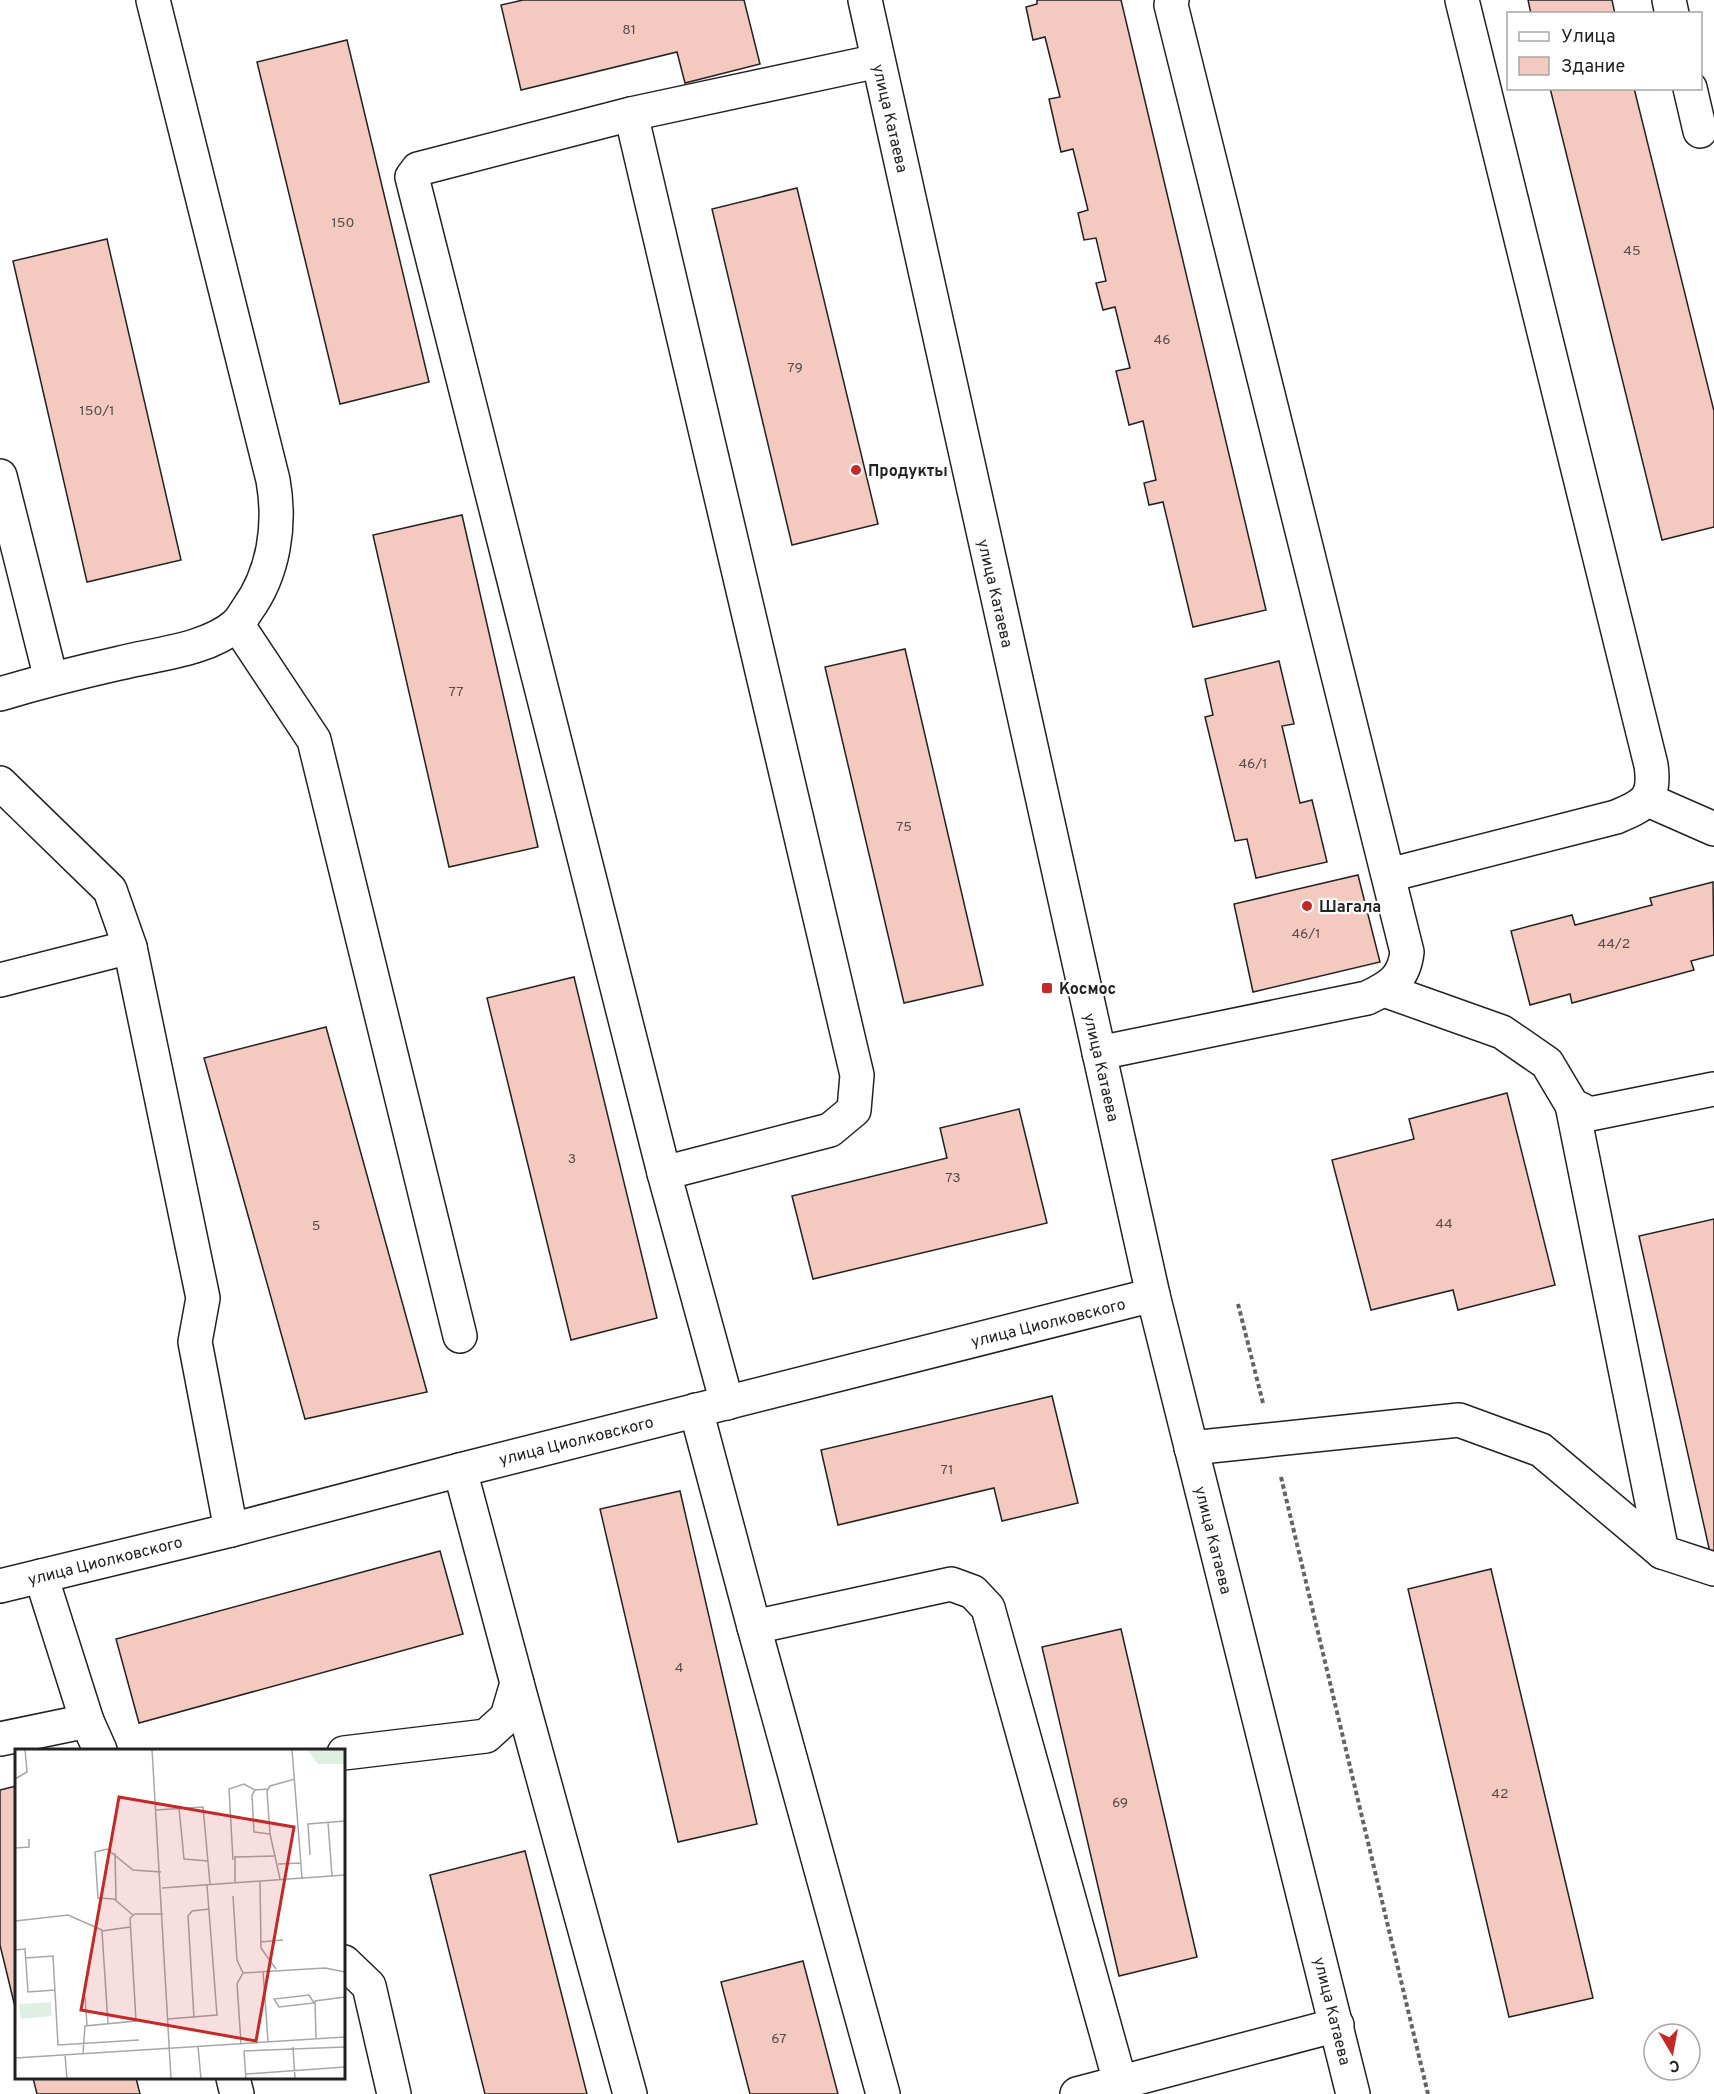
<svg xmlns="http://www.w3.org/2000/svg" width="1714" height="2094" font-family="Overpass,sans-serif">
<rect width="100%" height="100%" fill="#fff"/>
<g fill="#f3c9c0" stroke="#222" stroke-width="1.5">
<polygon points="523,0 744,0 760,64 685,83 677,52 521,90 501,5"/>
<polygon points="1037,0 1121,0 1266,610 1193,627 1163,502 1149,505 1144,483 1156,480 1143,421 1129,425 1116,371 1130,368 1115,307 1103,310 1096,283 1106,281 1096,238 1084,240 1078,213 1088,210 1073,149 1061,152 1049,99 1060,97 1045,37 1033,40 1026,7 1037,4"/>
<polygon points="1528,0 1612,0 1615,14 1531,14"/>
<polygon points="347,40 429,382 340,404 257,62"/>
<polygon points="1550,88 1634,88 1714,411 1714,527 1662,540"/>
<polygon points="797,188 878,524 792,545 712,209"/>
<polygon points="107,239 181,560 87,582 13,261"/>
<polygon points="462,515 538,847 449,867 373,535"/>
<polygon points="905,649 983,985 904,1003 825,667"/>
<polygon points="1279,661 1294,724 1282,726 1300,803 1312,800 1327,862 1256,878 1247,839 1235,841 1205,717 1213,715 1205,679"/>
<polygon points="1358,875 1380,962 1253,992 1234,904"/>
<polygon points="1713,882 1714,955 1691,961 1694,970 1572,1003 1570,994 1530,1005 1511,931 1572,915 1575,925 1652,905 1650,898"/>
<polygon points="574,977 657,1318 571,1340 487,998"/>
<polygon points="326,1027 427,1392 305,1419 204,1058"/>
<polygon points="1507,1093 1555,1285 1458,1310 1453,1290 1371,1310 1332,1160 1414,1139 1409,1119"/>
<polygon points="1019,1109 1047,1223 813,1279 792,1196 947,1158 940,1128"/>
<polygon points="1714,1219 1714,1556 1711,1557 1639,1236"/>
<polygon points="1052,1396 1078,1503 1002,1521 994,1488 838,1525 821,1450"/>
<polygon points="680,1491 757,1824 678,1842 600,1509"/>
<polygon points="440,1551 463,1634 139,1723 116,1639"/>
<polygon points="1491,1569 1593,1998 1509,2017 1408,1589"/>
<polygon points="1121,1629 1197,1957 1119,1976 1042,1647"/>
<polygon points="16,1786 16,2011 0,1945 0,1790"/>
<polygon points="525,1851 587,2094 485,2094 430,1875"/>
<polygon points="803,1961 838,2094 750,2094 721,1982"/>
<polygon points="33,2078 136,2078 140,2094 37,2094"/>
</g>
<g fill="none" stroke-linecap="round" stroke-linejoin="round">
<g stroke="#222" stroke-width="36">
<g id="minor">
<polyline points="865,0 1153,1295 1353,2094"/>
<polyline points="1669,0 1672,14"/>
<polyline points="1690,88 1700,131"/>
<polyline points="631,114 857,1075 854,1110 830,1130 664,1173"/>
<polyline points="0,476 51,679"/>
<polyline points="237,624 314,740 460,1336"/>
<path d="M 0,694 C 40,682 80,672 120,663 C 156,654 207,650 236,625 C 240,621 244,615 247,610 C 274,573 281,525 273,480 L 153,0"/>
<polyline points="0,783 110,890 130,947 203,1298 195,1342 231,1530"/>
<polyline points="1648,800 1714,829"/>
<path d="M 1389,875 L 1616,817 C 1645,805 1656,799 1651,765 L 1462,0"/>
<polyline points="0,980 130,947"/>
<polyline points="1384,990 1502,1032 1547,1063 1572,1105 1590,1114 1714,1089"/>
<path d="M 1099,1053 L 1367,998 C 1390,987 1404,979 1407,952 L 1171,5 L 1172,0"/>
<polyline points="1572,1105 1662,1552"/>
<polyline points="727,1403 664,1173 412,177 418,169 631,114 878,61"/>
<polyline points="696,1410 754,1627 883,2094"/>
<polyline points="1191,1448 1459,1420 1541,1450 1662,1552 1714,1569"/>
<polyline points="41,1576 87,1721 100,1750"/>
<polyline points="0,1586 231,1530 460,1470 1153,1295"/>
<polyline points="754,1627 951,1584 973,1592 988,1608 1120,2082"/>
<polyline points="517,1683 630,2094"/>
<polyline points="0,1739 87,1721"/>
<polyline points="344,1753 486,1736 507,1717 517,1683 460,1470"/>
<polyline points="344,1962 369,1986 394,2094"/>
<polyline points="233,2078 237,2094"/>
<polyline points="1077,2094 1337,2025"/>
</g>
</g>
<g stroke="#646464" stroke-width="4" stroke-dasharray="4.5 3" stroke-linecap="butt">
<polyline points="1238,1304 1263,1403"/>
<polyline points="1281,1477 1428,2094"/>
</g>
<use href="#minor" stroke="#fff" stroke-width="33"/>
</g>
<g fill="#c62828" stroke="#fff" stroke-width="2">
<circle cx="856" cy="470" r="6"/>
<circle cx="1307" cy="906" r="6"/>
<rect x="1041" y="982" width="12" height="12" rx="3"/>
</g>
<g text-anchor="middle" stroke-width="4.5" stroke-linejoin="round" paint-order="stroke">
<g font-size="14" fill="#564c4a">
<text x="629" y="34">81</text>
<text x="343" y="227">150</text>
<text x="1632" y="255">45</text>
<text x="1162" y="344">46</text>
<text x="795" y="372">79</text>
<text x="97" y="415">150/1</text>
<text x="456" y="696">77</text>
<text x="1253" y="768">46/1</text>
<text x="904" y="831">75</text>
<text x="1306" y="938">46/1</text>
<text x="1614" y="948">44/2</text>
<text x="572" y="1163">3</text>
<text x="953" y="1182">73</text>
<text x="1444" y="1228">44</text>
<text x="316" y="1230">5</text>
<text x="947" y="1474">71</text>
<text x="679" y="1672">4</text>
<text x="1500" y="1798">42</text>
<text x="1120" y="1807">69</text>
<text x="779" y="2043">67</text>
</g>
<g font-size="16" fill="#222" stroke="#fff">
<text transform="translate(891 118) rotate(77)" y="6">улица Катаева</text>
<text transform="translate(996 593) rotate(77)" y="6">улица Катаева</text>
<text transform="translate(1102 1067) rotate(77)" y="6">улица Катаева</text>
<text transform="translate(1048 1322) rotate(-14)" y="6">улица Циолковского</text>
<text transform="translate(576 1440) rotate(-14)" y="6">улица Циолковского</text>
<text transform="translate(1214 1540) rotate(76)" y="6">улица Катаева</text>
<text transform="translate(105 1560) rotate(-14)" y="6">улица Циолковского</text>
<text transform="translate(1333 2011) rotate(76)" y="6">улица Катаева</text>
</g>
<g font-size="16" font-weight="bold" fill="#222" stroke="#fff" text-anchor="start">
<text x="868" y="476">Продукты</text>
<text x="1319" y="912">Шагала</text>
<text x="1059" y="994">Космос</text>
</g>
</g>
<g transform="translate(15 1749)">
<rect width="330" height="330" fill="#fff"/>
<path d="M 292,0 L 330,0 L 330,15 L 303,15 ZM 36,253 L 37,267 L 6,270 L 4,255 Z" fill="#e0efe3"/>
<path fill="none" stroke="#a7a7a7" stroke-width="1.5" d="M 137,0 L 156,330M 277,0 L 287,129M 0,30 L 12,23 L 10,0M 253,40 L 240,41 L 237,46 L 239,83 L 255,85M 164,59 L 169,110 L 193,112M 141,61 L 188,58 L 195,135M 313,73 L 317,127M 0,99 L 14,98 L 14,90M 100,104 L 101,151M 295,106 L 293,75 L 330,72M 218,111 L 214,40 L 229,35 L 240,41M 263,115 L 286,114M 265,130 L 255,85 L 252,42 L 255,37 L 280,30M 245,132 L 246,199 L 261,220M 220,134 L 220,108 L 261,107M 147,139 L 330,126M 218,147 L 222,211 L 228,224M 118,166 L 99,150 L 83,149 L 80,103 L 92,100 L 118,121 L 146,123M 0,172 L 53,166 L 87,181M 245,193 L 268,191M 0,201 L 10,200 L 13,243 L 40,241M 10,209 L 38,207 L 43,296 L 124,291M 248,222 L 253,292M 294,246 L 299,254 L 264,258 L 259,250 ZM 70,248 L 72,276M 179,269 L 173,167 L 177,162 L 194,160M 153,270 L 202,266 L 192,136M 93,275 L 87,182 L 115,178M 301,289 L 300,252 L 330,248M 226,294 L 222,235 L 228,224 L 310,219 L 330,223M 183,297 L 186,330M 278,298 L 280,330M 229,302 L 330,298M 229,302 L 231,330M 68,304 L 70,277 L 121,272 L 115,169 L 120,165 L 148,165M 50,306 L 52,330M 0,309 L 330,288M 231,325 L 330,318"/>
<path fill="#c62828" fill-opacity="0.15" stroke="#c62828" stroke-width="3" d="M 104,48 L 279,78 L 241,292 L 66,261 Z"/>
<rect width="330" height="330" fill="none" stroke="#222" stroke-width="3"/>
</g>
<rect x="1507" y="12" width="195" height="78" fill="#ffffff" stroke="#a7a7a7" stroke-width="1.5"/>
<rect x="1519" y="32" width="30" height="9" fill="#ffffff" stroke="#a7a7a7" stroke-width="1.5"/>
<text x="1561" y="42" font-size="18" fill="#222222">Улица</text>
<rect x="1519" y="57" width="30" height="18" fill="#f3c9c0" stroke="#a7a7a7" stroke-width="1.5"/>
<text x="1561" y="72" font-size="18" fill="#222222">Здание</text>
<g transform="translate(1672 2052) rotate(170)"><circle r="28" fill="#ffffff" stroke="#a7a7a7" stroke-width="1.5"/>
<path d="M0-4.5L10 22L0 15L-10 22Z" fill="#c62828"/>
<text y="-9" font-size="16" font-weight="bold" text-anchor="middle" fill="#222222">С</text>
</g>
</svg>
